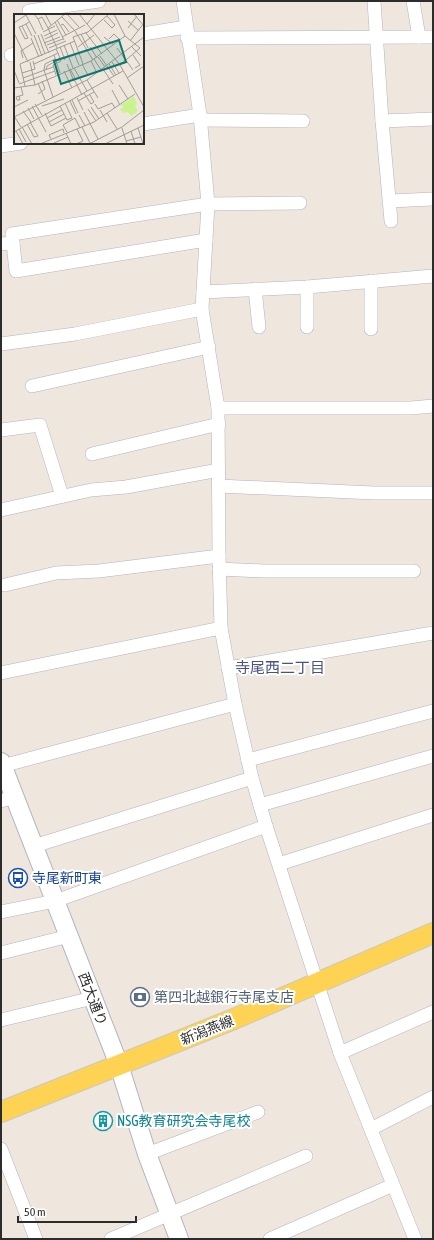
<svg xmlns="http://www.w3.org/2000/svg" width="434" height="1240" font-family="'Asap Condensed','Noto Sans JP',sans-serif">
<rect width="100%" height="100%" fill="#efe7dd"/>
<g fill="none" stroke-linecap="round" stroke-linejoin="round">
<g stroke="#b1b4c1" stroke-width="14">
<g id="street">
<polyline points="183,1 200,115 208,204 202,309 218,408 219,556 221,628 235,704 252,778 266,826 340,1053 415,1239"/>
<polyline points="374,1 382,121 433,119"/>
<polyline points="413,1 419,37"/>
<polyline points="29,11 99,1"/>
<polyline points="143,34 186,27"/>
<polyline points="187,38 433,37"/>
<polyline points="11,55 15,54"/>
<polyline points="200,120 303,121"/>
<polyline points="382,121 391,221"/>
<polyline points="143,124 200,115"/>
<polyline points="1,146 21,143"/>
<polyline points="390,201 433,199"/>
<polyline points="206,240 16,271 12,234 208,204 300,203"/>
<polyline points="1,244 13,243"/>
<polyline points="371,281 371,329"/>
<polyline points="307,287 307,327"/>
<polyline points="255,289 259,327"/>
<polyline points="203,292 307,287 433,276"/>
<polyline points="1,344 75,334 202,309"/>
<polyline points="32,386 209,347"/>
<polyline points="218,408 411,408 433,406"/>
<polyline points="1,430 40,425 62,496"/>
<polyline points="92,454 219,424"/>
<polyline points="219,486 374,493 433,493"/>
<polyline points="1,510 91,490 126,487 219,470"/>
<polyline points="219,569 264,571 414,571"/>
<polyline points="5,585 56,573 99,571 219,556"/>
<polyline points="228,668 433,633"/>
<polyline points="1,673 221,628"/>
<polyline points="248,760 433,711"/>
<polyline points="2,766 235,704"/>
<polyline points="1,801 16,796"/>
<polyline points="260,805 433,756"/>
<polyline points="34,846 252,778"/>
<polyline points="279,864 433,815"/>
<polyline points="1,912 55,901 266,826"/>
<polyline points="1,953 69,936"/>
<polyline points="1,1020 93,998"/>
<polyline points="340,1053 433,1012"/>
<polyline points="371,1129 433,1097"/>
<polyline points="1,1149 36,1239"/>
<polyline points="147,1154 258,1112"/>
<polyline points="111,1239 306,1156"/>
<polyline points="270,1239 393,1185"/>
</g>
</g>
<g stroke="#b1b4c1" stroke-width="20">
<polyline id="secondary" points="1,762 119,1065 147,1154 179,1239"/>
</g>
<g stroke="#c8c8c8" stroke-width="22">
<polyline id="primary" points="1,1112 234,1019 433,933"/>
</g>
<use href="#street" stroke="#fff" stroke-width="13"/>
<use href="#secondary" stroke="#fff" stroke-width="18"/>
<use href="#primary" stroke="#fed353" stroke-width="20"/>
</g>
<defs>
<g id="bus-ring" transform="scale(1)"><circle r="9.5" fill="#fff" stroke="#1a4fb4" stroke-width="1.5"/><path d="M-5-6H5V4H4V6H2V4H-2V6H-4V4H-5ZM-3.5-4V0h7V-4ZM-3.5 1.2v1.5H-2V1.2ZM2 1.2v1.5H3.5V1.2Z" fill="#1a4fb4"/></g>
<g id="bank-ring" transform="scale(1)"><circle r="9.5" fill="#fff" stroke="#5c6f8a" stroke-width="1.5"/><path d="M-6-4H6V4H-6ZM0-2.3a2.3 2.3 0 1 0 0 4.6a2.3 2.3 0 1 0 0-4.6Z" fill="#5c6f8a"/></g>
<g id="building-ring" transform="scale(1)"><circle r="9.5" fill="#fff" stroke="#0f9aa8" stroke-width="1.5"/><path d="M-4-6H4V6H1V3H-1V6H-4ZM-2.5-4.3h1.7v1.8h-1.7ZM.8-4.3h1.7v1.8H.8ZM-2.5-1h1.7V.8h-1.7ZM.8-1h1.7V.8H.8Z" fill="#0f9aa8"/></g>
</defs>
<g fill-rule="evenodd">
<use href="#bus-ring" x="18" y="878"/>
<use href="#bank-ring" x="140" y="997"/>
<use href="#building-ring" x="103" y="1121"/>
</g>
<g text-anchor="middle" stroke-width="4" stroke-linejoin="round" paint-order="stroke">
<g font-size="14" fill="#164399" stroke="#fff" text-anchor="start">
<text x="32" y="883">寺尾新町東</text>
</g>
<g font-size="14" fill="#4e5e75" stroke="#fff" text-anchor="start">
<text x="154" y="1002">第四北越銀行寺尾支店</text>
</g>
<g font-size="14" fill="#2c2c2c" stroke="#fff">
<text transform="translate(93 999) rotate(69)" y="5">西大通り</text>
<text transform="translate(207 1030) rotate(-22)" y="5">新潟燕線</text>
</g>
<g font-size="14" fill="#0d838f" stroke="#fff" text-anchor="start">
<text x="117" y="1126">NSG教育研究会寺尾校</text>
</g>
<g font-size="15" fill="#475382" stroke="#fff">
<text x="280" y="673">寺尾西二丁目</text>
</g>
</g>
<g transform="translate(14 14)">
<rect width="130" height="130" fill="#efe7dd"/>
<path d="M 120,82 L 123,90 L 121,92 L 124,97 L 117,102 L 114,98 L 109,99 L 106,95 L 110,93 L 107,91 Z" fill="#caf390"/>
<path fill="none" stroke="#a19c96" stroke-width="1" d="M 20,0 L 24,5 L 28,3 L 34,14 L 51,0M 31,0 L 37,11M 53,0 L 65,13M 65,0 L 106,51 L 130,93M 100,0 L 111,22 L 126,34 L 106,51M 120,0 L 130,12M 12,1 L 22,20M 48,3 L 61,17 L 79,46M 24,5 L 29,16M 43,6 L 52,21M 90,6 L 98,14 L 101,11 L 93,2M 114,7 L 124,16M 15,8 L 12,10 L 18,22M 41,8 L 50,26M 0,9 L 12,1M 73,10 L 81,0M 47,11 L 49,10 L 55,18M 8,12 L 14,24 L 11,25 L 5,13 L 8,12 L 12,10M 34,14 L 43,34M 114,14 L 123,2M 29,18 L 41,12M 0,19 L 14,48M 72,19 L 88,40M 27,20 L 35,39M 67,20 L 74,34M 20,21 L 28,42M 24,21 L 31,40M 30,22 L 43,16M 48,23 L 71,11M 90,23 L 100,31M 17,24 L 25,43M 31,25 L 44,19M 95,25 L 100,20 L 106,26M 116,27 L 130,9M 30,29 L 46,23M 56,29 L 65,51M 33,31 L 49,25M 50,31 L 59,54M 117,32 L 127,42M 46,33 L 51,46M 64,33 L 80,21M 76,33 L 83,44M 35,34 L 52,27M 103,34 L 119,56M 42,35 L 44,39 L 40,41 L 46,59M 119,41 L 126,51 L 121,54M 86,42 L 100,62M 84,43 L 91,53M 9,44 L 7,37 L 19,29M 80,45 L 87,56M 77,47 L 83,59M 16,48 L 21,71M 98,48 L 105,59M 20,50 L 40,41M 53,50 L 59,65 L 61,64 L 56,55M 68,50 L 74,61M 69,50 L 59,23 L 74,18 L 95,0M 95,50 L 102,61M 60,54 L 73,77M 89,55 L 99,70M 0,56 L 5,69M 32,56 L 33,52 L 42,47M 50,57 L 58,74M 8,59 L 21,55 L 19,47M 42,61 L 39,51 L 47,47 L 44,39M 9,64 L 39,53M 113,64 L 130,52M 60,65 L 68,81M 73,66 L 84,84M 24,69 L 31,86M 5,70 L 41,57M 105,71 L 114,85M 11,72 L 6,50 L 61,27M 0,74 L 21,71 L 77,47 L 111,22M 98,76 L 106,91M 70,79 L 77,90 L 80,88 L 76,81M 24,80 L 31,75 L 28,67M 5,82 L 6,86 L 3,86 L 2,83 L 9,81 L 7,73M 39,83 L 30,56 L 31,50 L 41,45M 63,84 L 69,96M 58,86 L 64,99M 56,87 L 62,100M 64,87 L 80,78M 51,89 L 58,104 L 53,106 L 52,104M 21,90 L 28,101M 81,90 L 84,95 L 98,89 L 101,94M 18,92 L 32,118M 28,92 L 50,85M 0,93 L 14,86M 77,93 L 85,105M 14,94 L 20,105M 74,95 L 82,107M 86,96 L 93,108M 9,97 L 17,108M 70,98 L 84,125M 31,99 L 37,112 L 52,104 L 46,92M 93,99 L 103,115M 65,101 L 71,112M 0,102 L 7,113M 0,103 L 73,66 L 130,23M 33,104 L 48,96M 35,108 L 50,100M 13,110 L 20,123 L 24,122 L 16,108M 8,113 L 18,130M 68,113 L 76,129M 108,114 L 113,130M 124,114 L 129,130M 5,115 L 12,128M 2,117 L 9,130M 117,117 L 121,130M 0,118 L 109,57M 53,118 L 49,111 L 61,104 L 66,114M 52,119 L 57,130M 37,125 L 35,121 L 49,115 L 50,119M 112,127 L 127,123M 40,129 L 54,123M 26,130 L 80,108 L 121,80M 62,130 L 69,127 L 63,115M 75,130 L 108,113 L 130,96M 91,130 L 130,111"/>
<path fill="#0f766e" fill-opacity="0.15" stroke="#0f766e" stroke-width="2" d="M 105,26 L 112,48 L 47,70 L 40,47 Z"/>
<rect width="130" height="130" fill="none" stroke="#2c2c2c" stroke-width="2"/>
</g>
<rect width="434" height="1240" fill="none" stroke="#2c2c2c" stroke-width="4"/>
<path d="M18 1216v6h118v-6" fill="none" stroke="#2c2c2c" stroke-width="2"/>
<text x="24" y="1216" font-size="12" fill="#2c2c2c" stroke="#ffffff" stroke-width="3" paint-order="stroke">50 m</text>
</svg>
